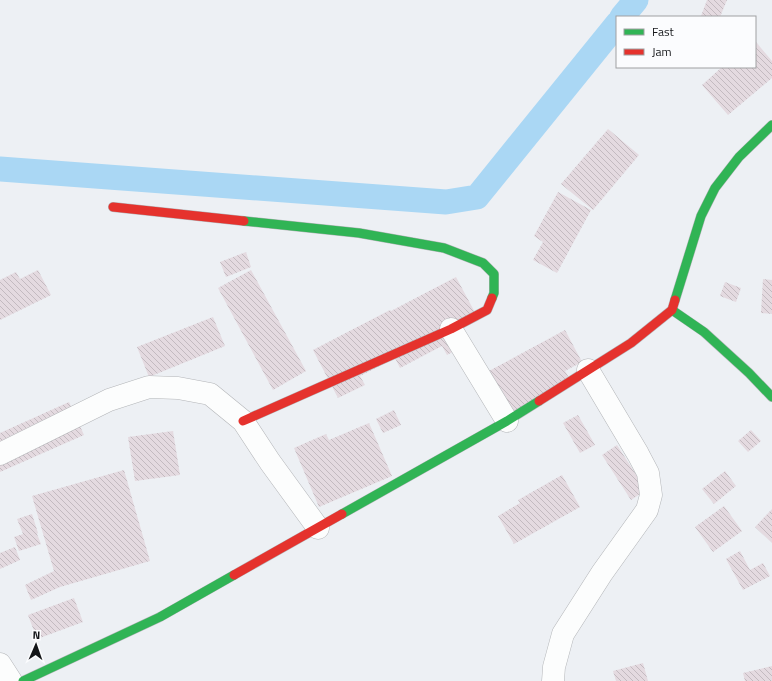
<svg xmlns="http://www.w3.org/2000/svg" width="772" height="681" font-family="'Titillium Web',sans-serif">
<defs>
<pattern id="building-back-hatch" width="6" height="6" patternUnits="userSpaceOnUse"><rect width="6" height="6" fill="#e4dae0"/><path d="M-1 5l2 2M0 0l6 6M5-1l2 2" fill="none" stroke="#c3bac0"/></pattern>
</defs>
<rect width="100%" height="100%" fill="#edf0f4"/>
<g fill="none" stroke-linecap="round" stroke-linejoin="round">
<g stroke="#aad7f4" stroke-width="25">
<polyline points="622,17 636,0"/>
<polyline points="0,169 446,202 477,197 617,24"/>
</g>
</g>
<g fill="url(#building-back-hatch)">
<polygon points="707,0 727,0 720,17 704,17 701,16"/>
<polygon points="755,41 772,61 772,78 728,115 702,85 722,67 755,67"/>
<polygon points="608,129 639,155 593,210 561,184"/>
<polygon points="558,192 591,210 557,273 533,260 543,242 534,236"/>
<polygon points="246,252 251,267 226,277 220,262"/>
<polygon points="38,270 51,295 0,320 0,280 16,272 20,279"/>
<polygon points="251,270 306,371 273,390 218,288"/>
<polygon points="456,277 479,320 461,329 469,343 447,355 442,346 400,368 395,358 360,376 365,385 338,398 313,350 390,310 391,311"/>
<polygon points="763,279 772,280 772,314 761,313"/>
<polygon points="725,282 741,288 736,302 720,296"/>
<polygon points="213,317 225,346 149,377 137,347"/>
<polygon points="565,330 582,362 565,371 573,384 514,416 489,371"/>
<polygon points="69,402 84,435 0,472 0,433"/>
<polygon points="394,410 401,425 383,433 376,419"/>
<polygon points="578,415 595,445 580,453 563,423"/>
<polygon points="369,423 392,476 319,507 294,448 326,434 329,440"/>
<polygon points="751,430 761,441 748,452 738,441"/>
<polygon points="173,431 180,475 135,481 128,437"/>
<polygon points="617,445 646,490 631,500 602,455"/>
<polygon points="124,470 150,561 60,587 31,600 25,585 54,571 32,496"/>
<polygon points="725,471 736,486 714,504 702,489"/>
<polygon points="562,475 580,507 514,544 498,516 520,503 518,500"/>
<polygon points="724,506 742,531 713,552 695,527"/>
<polygon points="772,509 772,543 755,527"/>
<polygon points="32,514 38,533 37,534 41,544 19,551 14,537 23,534 17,519"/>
<polygon points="15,547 20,560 0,569 0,553"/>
<polygon points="740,551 750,570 763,563 770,576 743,590 726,559"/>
<polygon points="74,598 83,622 37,639 28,615"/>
<polygon points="643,663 648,681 616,681 613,671"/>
<polygon points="772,666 772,681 745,681 743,673"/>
</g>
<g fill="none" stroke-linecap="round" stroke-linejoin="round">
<g stroke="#b3b5b8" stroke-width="23">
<g id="street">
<polyline points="451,329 507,421"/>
<polyline points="0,454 109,400 149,387 178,388 210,394 243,421 270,462 318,528"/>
<polyline points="0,664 11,681"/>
<polyline points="553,681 554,667 563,634 602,573 647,510 651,495 648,473 638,454 588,370"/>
</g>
</g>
<g stroke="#b3b5b8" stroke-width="10">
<g id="fast">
<polyline points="244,221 359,233 444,248 483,263 494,274 494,293 492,298"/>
<polyline points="675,300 701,216 715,188 739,157 772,125"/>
<polyline points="672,310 704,332 749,373 772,397"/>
<polyline points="342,514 507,421 539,401"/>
<polyline points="23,681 160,617 234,575"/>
</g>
</g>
<g stroke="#b3b5b8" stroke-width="10">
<g id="jam">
<polyline points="113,207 244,221"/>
<polyline points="539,401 631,343 672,310 675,300"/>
<polyline points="243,421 451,329 487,310 492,298"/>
<polyline points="234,575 342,514"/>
</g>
</g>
<use href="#street" stroke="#fcfdfd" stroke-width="22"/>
<use href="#fast" stroke="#30b455" stroke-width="9"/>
<use href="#jam" stroke="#e5322d" stroke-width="9"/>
</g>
<rect x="616" y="16" width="140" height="52" fill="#fbfcfe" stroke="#9fa0a2"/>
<rect x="624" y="29" width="20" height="6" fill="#30b455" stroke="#9fa0a2"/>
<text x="652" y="36" font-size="12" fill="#141619">Fast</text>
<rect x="624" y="49" width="20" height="6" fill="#e5322d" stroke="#9fa0a2"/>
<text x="652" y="56" font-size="12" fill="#141619">Jam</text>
<g transform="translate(36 645) rotate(2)" stroke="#fbfcfe" stroke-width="3" paint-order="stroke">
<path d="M0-3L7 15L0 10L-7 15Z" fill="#141619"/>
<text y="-6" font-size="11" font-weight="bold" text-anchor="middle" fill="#141619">N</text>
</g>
</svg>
